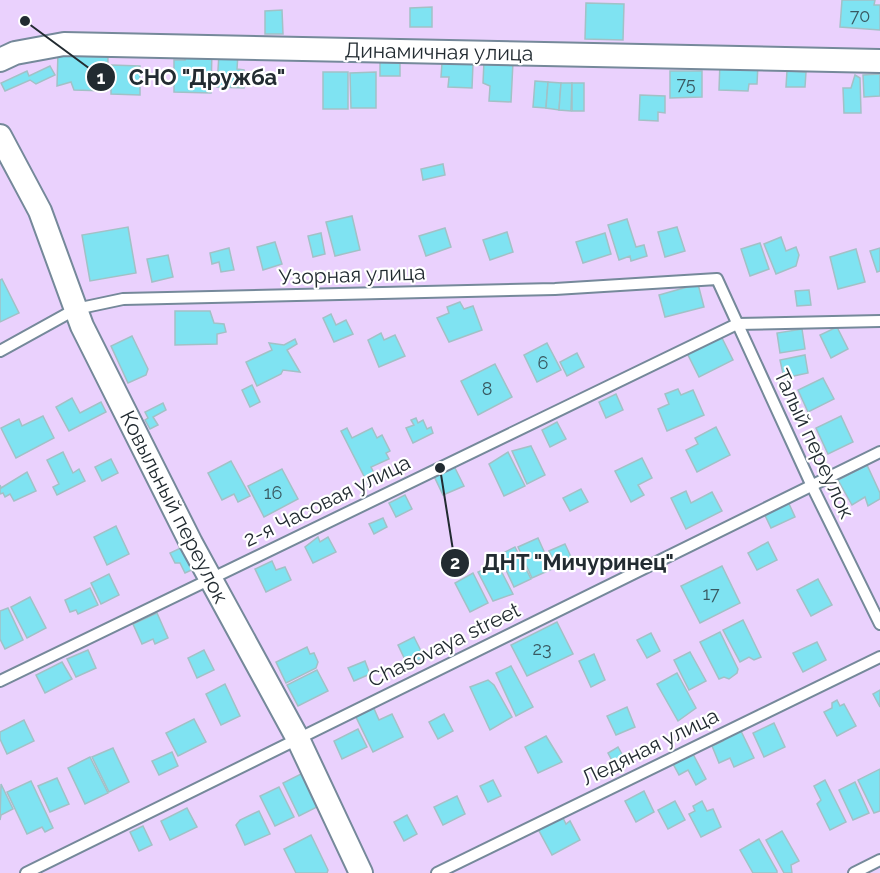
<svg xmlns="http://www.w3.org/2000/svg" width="880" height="873" font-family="Raleway,sans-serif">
<rect width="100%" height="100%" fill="#edf6fe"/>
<rect fill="#ead1fd" x="0" y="0" width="880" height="873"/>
<g fill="#7fe3f2" stroke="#a2c1c6" stroke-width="1.5">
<polygon points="842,0 875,0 874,5 880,5 880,30 840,27"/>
<polygon points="586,3 624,4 623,40 585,39"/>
<polygon points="432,7 432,27 410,27 410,8"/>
<polygon points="282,10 283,34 265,34 265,11"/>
<polygon points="77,47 76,56 108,57 107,91 74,90 71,82 57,86 58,52"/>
<polygon points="185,50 212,50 211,93 174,92 174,60 185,60"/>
<polygon points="219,53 238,54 237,69 244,70 244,88 217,87"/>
<rect x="380" y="57" width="20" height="19"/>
<polygon points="484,61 513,62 511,102 489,101 490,86 483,83"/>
<polygon points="720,62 758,64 757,84 749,84 748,91 719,90"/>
<polygon points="442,63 473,64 472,88 448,87 449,77 441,77"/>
<polygon points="111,65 140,66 140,95 111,94"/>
<polygon points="50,66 55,75 36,84 30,80 5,91 1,83 27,71 29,76"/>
<polygon points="670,71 702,71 702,97 670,98"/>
<polygon points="787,71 806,72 805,87 786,87"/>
<rect x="323" y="72" width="25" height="37"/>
<polygon points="376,72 376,108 351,108 350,73"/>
<polygon points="880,74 880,96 864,97 863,75"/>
<polygon points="855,75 860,78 861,113 844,113 843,88 851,88"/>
<polygon points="535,81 548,82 546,108 533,107"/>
<polygon points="548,82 561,83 559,110 546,108"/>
<polygon points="561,83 572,83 571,111 559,110"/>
<rect x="572" y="83" width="12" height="28"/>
<polygon points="640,95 665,96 665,113 658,112 658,121 639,120"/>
<polygon points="443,164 445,175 423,180 421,169"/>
<polygon points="352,216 360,250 335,256 326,222"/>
<polygon points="627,219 636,247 644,245 647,256 631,261 630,256 619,260 608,225"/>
<polygon points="128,227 136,273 90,281 82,235"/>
<polygon points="677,227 685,251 665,257 658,232"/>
<polygon points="445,228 451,247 426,256 419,236"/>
<polygon points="507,232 513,252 490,260 483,240"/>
<polygon points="321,233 325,254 313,257 308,236"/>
<polygon points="605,233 611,254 583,263 576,242"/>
<polygon points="781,237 786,251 796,247 799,255 796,266 776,274 764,244"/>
<polygon points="275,242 282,264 263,270 257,247"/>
<polygon points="760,243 769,269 750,276 741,249"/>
<polygon points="229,248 234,270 221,272 219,262 212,264 210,253"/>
<polygon points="880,248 880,271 877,272 870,251"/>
<polygon points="856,249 865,282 838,289 830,257"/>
<polygon points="168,255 173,277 152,282 147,259"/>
<polygon points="2,279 19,313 0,322 0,280"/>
<polygon points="698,284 704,307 665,317 659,295"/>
<polygon points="809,290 811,305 797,306 795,291"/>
<polygon points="460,302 464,309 473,306 482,330 449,342 437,318 449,313 447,307"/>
<polygon points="175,311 210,311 214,323 224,324 226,332 217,334 217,344 175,345"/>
<polygon points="331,314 336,325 346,320 353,334 334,342 323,318"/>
<polygon points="837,327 848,349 831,358 820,335"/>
<polygon points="802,329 805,349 780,353 777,333"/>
<polygon points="381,333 384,340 395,335 405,356 379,367 368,340"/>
<polygon points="132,336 148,369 146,375 128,383 111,346"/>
<polygon points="721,336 733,360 699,377 687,353"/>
<polygon points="295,339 297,344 287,350 300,372 283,370 281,374 257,386 246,362 272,350 269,343 284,345"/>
<polygon points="547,343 561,370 537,382 524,355"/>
<polygon points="577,353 584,367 567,376 560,362"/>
<polygon points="805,355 808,373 784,378 780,360"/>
<polygon points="495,364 512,397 478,415 461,381"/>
<polygon points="823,378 834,399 808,412 798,390"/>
<polygon points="252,385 260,402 250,407 242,390"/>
<polygon points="678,389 681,395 693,390 704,415 667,431 658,409 669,404 665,394"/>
<polygon points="616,394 623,410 606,418 599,402"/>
<polygon points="72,398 80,413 101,402 106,412 69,431 56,407"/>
<polygon points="163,403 166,410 153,417 158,425 150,429 145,420 148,418 145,412"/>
<polygon points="43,416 54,438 16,458 1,428 19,419 22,426"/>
<polygon points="841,416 853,442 828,454 816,428"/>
<polygon points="416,418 418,423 423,420 427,429 431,427 433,433 413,443 406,428 414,425 411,420"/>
<polygon points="557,422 566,439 550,447 542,430"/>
<polygon points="716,427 730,455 697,472 686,450 698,444 695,438"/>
<polygon points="347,428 352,438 372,428 377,438 382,435 390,451 386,453 389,459 371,467 377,479 368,484 341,431"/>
<polygon points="531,446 545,475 527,484 512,451"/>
<polygon points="63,452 73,473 79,469 85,481 57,495 53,487 59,484 47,460"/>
<polygon points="508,452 525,486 504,496 489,464"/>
<polygon points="642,458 652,478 638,485 644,495 631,502 615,471"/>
<polygon points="111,459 118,473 102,481 95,467"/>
<polygon points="231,461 250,496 238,502 234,494 222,500 208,473"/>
<polygon points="453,464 464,486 443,495 433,474"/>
<polygon points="867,465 880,493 880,499 868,506 865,497 852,505 838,480"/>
<polygon points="282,469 298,499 264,517 248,486"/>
<polygon points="27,472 36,491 14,501 10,494 5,497 3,493 0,494 0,485 1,488"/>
<polygon points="581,489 588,502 570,511 563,498"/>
<polygon points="686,491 691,503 712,492 722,511 686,529 671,498"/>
<polygon points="405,495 412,509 396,517 389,503"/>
<polygon points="786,497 795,517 771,528 762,509"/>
<polygon points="383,518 387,527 374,534 369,524"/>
<polygon points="116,526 129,554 107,565 94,537"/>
<polygon points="318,537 320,542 328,537 336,552 313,563 305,547"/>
<polygon points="538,538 552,569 532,578 518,547"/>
<polygon points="768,542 777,560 757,570 748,553"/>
<polygon points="191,543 198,567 185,573 180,563 175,563 170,553"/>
<polygon points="565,544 572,559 556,566 549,551"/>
<polygon points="515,547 531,579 514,587 499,555"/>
<polygon points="272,561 276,570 285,567 291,580 266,592 255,569"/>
<polygon points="497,563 513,594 493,601 478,572"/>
<polygon points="722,566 740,603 700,623 681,586"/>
<polygon points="473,573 488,603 470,612 455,583"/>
<polygon points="109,574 119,595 101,604 91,583"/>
<polygon points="818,579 832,605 811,616 797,590"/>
<polygon points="90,588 98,605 78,614 76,610 70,612 65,600"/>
<polygon points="30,597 46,628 27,638 11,607"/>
<polygon points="8,608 23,640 5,649 0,639 0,611"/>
<polygon points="157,613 168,638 155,644 153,639 142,644 133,624"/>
<polygon points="743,620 761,657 754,660 749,657 740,662 723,630"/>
<polygon points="557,622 573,654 527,676 511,645"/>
<polygon points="720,632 738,669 737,673 729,679 724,677 719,679 700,642"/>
<polygon points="651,633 660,651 647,658 637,640"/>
<polygon points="414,637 424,657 408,666 398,645"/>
<polygon points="817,642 826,660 803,672 793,653"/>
<polygon points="307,647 310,654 314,653 318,662 316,668 286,683 276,662"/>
<polygon points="88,650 96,668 76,677 67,659"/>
<polygon points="204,650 214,670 197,678 188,658"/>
<polygon points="690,652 706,681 689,690 674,660"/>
<polygon points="594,654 605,680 591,687 579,661"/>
<polygon points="365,661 370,674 354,681 348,668"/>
<polygon points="62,662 72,679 45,693 36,675"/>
<polygon points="511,666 533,707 516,716 496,673"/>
<polygon points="317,670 328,691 298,706 287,685"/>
<polygon points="677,673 696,708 678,721 657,684"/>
<polygon points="488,680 494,685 512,717 490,730 470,687"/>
<polygon points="225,684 240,716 221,725 206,694"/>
<polygon points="880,690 880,707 873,694"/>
<polygon points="837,700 840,706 844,704 856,726 837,736 824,712 832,708 832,703"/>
<polygon points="372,704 379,720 392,714 403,737 373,752 354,713"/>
<polygon points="627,707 635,727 616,735 607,716"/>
<polygon points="444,714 453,731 438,739 429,722"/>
<polygon points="194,719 206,742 178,756 166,733"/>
<polygon points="24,720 34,741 7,754 0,739 0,732"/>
<polygon points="774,723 785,747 764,757 753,733"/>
<polygon points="358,729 367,747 342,759 334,741"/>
<polygon points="740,729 754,758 734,767 730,758 719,763 712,746 723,741 721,737"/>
<polygon points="546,736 562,762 538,773 525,747"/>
<polygon points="618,747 627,763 616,768 608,753"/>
<polygon points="113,748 129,782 109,792 92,757"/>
<polygon points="172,752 178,766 159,775 152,761"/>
<polygon points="692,752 706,779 696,785 688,770 679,775 672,762"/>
<polygon points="90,757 108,793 85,804 68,768"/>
<polygon points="880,769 880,811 874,813 858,780"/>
<polygon points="303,773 319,806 299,816 283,783"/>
<polygon points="57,778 69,804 50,812 38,786"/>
<polygon points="493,780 501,796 488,802 480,786"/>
<polygon points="825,780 846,822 830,830 817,804 821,800 814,786"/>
<polygon points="31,781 53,828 45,832 42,827 27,834 7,792"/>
<polygon points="855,782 869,813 853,820 839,790"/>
<polygon points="1,784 13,809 1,815 0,820"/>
<polygon points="279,787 294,817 275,826 260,796"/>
<polygon points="644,791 654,812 636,822 625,801"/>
<polygon points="457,796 465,814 443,825 434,807"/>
<polygon points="675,801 685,820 668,829 658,810"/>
<polygon points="702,801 707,811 713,809 721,827 701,837 689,814 695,811 693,806"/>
<polygon points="187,808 197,827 170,840 161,821"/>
<polygon points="259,811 270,834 245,845 236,825 240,820"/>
<polygon points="407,815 417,834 404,841 394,822"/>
<polygon points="562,816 566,824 570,821 580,840 552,855 538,829"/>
<polygon points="143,826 152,845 139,851 130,832"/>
<polygon points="782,831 799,861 791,865 792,873 784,873 766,840"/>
<polygon points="311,835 328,870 327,873 296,873 284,849"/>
<polygon points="759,839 777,871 777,873 753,873 740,850"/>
</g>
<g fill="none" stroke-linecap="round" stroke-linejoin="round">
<g stroke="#75899a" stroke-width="14">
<g id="service">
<polyline points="0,351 76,309 123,299 555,289 717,279 811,484 880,624"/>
<polyline points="0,681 737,324 880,321"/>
<polyline points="26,873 880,452"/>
<polyline points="437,873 880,657"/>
<polyline points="854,873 880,860"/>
</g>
</g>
<g stroke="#75899a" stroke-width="26">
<g id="minor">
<polyline points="0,60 15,53 64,44 880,61"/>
<polyline points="0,136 40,211 82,326 191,543 298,739 361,873"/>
</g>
</g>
<use href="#service" stroke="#fff" stroke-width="10"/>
<use href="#minor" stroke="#fff" stroke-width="22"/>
</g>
<g text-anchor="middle" stroke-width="4.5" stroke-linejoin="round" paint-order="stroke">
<g font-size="18" fill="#395961">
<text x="860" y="22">70</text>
<text x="686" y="90">75</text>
<text x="543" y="369">6</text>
<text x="487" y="395">8</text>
<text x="273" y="499">16</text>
<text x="711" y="600">17</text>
<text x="542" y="655">23</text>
</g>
<g font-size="21" fill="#222b31" stroke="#fff">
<text transform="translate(439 52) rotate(1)" y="7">Динамичная улица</text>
<text transform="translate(352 275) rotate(-2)" y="7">Узорная улица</text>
<text transform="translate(814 444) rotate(65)" y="7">Талый переулок</text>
<text transform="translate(327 501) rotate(-26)" y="7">2-я Часовая улица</text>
<text transform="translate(174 507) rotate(63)" y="7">Ковыльный переулок</text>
<text transform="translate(444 645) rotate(-26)" y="7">Chasovaya street</text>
<text transform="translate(650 747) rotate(-26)" y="7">Ледяная улица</text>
</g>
</g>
<path fill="none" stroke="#222b31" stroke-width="2" d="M25 21L101 77M440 468L455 563"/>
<g fill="#222b31" stroke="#fff" stroke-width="2">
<circle cx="25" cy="21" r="6"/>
<circle cx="440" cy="468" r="6"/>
<circle cx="101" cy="77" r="15"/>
<circle cx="455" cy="563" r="15"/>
</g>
<g font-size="18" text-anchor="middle" font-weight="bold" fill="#fff">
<text x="101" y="84">1</text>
<text x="455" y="569">2</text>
</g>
<g font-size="22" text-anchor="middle" font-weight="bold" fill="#222b31" stroke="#fff" stroke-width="4.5" stroke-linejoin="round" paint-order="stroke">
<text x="207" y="85">СНО "Дружба"</text>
<text x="578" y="570">ДНТ "Мичуринец"</text>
</g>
</svg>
